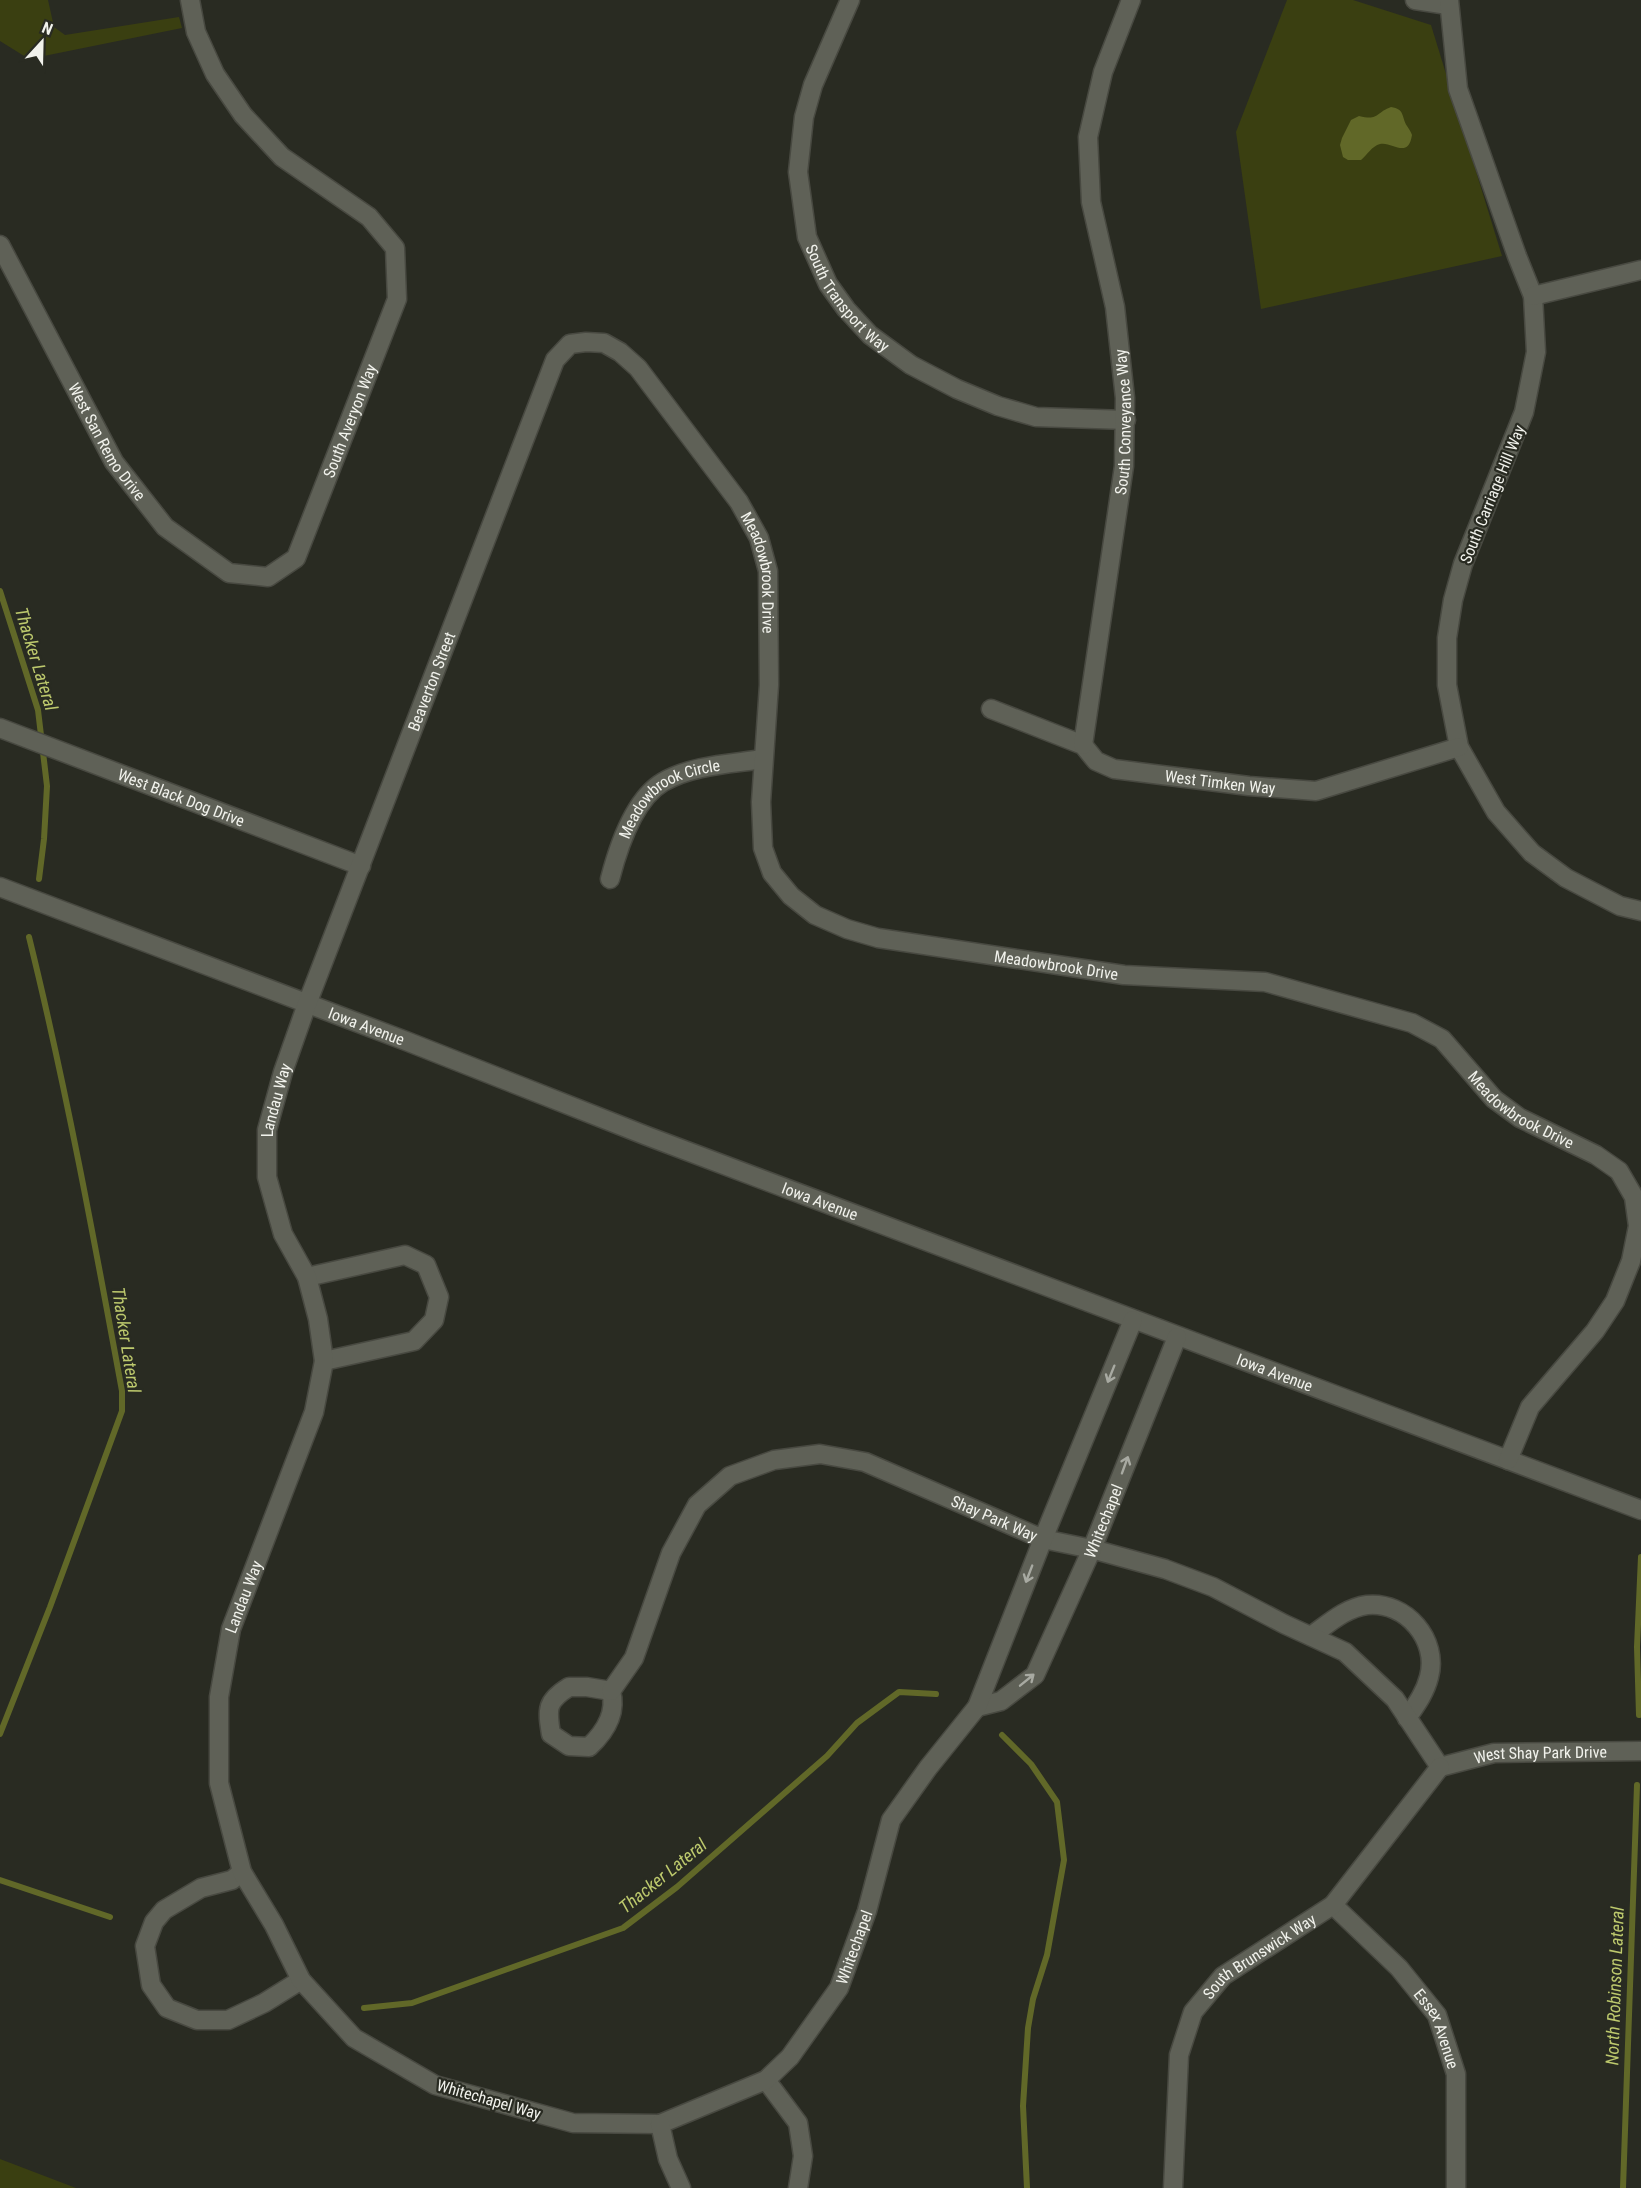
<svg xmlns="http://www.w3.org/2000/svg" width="1641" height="2188" font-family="'Roboto Condensed',sans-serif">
<rect width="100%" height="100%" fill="#292b22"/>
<g fill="#3a3f11">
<polygon points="0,0 48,0 54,27 65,35 179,17 182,28 29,59 0,41"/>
<polygon points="1287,0 1353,0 1431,25 1502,256 1261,309 1236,132"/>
<polygon points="0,2159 76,2188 0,2188"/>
</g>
<path fill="#616828" d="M 1391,107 C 1405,109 1401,116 1407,126 C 1409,129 1411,132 1412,135 C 1408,160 1392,141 1380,144 C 1372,146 1367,155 1361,160 L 1348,160 L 1343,157 L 1340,145 L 1342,138 L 1351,120 L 1359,116 C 1379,121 1375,113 1391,107 Z"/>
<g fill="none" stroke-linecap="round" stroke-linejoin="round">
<g stroke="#616828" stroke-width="6">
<polyline points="0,591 38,710 47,786 44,839 39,879"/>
<polyline points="1639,1715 1637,1647 1641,1557"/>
<path d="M 0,1734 L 50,1607 L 122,1411 L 122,1391 C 94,1239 66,1087 29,937"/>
<polyline points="1002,1735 1031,1764 1057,1802 1064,1860 1047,1955 1033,1999 1028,2028 1023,2106 1027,2188"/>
<polyline points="0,1880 110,1917"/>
<polyline points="364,2008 412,2003 623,1928 677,1887 827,1756 857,1723 899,1692 936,1694"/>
<polyline points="1623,2188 1637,1785"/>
</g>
<g stroke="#484941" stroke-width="21">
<g id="minor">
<path id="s1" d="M 850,0 L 813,85 L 804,117 L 798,172 L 807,237 L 828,284 L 846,309 L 870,335 L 911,365 L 957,389 L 998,406 L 1036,417 L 1126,420"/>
<polyline points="1415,0 1448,5"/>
<polyline points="1449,0 1458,89 1517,256 1533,296 1536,352 1524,412 1463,564 1453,600 1447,638 1447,685 1459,747 1496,812 1532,853 1566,878 1620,906 1641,911"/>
<path id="s2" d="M 0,245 L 114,462 L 165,527 L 229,573 L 268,577 L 296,558 L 397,299 L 395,248 L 369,217 L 282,157 L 243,115 L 215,74 L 196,32 L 190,0"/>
<polyline points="1533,296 1641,270"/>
<path id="s3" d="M 991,709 L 1083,745 L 1096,761 L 1114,769 L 1249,786 L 1316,791 L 1459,747"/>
<path id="s4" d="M 0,728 L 361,866"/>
<path id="s5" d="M 1083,745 L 1124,466 L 1125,398 L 1115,307 L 1091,202 L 1088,137 L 1103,72 L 1131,0"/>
<path id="s6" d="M 610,879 C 618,848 634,799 663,782 C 692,765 730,764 763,759"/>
<path id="s7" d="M 0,887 L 406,1041 L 647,1136 L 1641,1510"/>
<polyline points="307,1277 405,1255 426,1265 439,1297 434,1320 414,1341 324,1361"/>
<path d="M 1311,1636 C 1328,1624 1345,1608 1367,1605 C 1406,1601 1439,1640 1429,1677 C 1425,1693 1416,1705 1407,1718"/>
<path d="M 569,1687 L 587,1687 L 611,1691 C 617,1713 605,1732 589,1747 L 569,1746 L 551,1734 C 547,1709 546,1701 569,1687 Z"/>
<path id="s8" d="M 611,1691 L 634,1658 L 671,1553 L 697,1505 L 730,1476 L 774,1460 L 820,1454 L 865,1462 L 1043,1539 L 1092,1549 L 1165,1569 L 1213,1587 L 1284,1624 L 1345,1652 L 1395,1699 L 1440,1767"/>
<path id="s9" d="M 977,1707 L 1001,1701 L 1035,1675 L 1092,1549 L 1177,1337"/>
<path id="s10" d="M 1440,1767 L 1494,1753 L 1641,1751"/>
<polyline points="242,1872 232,1880 201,1888 164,1910 154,1922 145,1946 151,1985 167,2008 197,2020 228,2020 264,2003 301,1980"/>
<path id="s11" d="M 1333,1905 L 1399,1968 L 1437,2015 L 1456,2074 L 1456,2188"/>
<polyline points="766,2080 798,2123 803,2156 798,2188"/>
<path id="s12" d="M 660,2124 L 573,2123 L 435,2085 L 354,2038 L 301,1980 L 274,1925 L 242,1872 L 219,1783 L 219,1697 L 231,1629 L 314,1412 L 324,1361 L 318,1319 L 307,1277 L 283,1234 L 267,1177 L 267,1130 L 283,1072 L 307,1004 L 555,360 L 570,344 L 586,342 L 604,343 L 620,352 L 638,368 L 739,502 L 759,538 L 768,571 L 769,685 L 761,802 L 763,848 L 772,873 L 791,896 L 815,915 L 847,929 L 878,938 L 1124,975 L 1265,982 L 1412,1023 L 1442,1039 L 1494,1099 L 1520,1118 L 1596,1155 L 1619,1171 L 1634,1197 L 1638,1226 L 1631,1261 L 1615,1301 L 1595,1331 L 1530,1407 L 1508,1460"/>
<path id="s13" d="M 660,2124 L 766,2080 L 790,2057 L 839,1988 L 867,1911 L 891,1820 L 928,1768 L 977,1707 L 1043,1539 L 1133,1320"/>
<polyline points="660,2124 668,2159 681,2188"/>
<path id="s14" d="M 1173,2188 L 1179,2055 L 1193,2012 L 1223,1976 L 1333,1905 L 1440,1767"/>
</g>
</g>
<use href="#minor" stroke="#5f6157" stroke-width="18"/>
</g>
<defs><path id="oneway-shaft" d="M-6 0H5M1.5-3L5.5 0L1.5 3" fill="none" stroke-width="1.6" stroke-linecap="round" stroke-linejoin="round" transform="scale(1.5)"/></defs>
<g stroke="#a8aaa2">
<use href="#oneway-shaft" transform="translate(1111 1374) rotate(112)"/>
<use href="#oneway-shaft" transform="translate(1125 1465) rotate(-70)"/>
<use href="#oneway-shaft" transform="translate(1029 1574) rotate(111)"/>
<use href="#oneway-shaft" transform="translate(1027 1680) rotate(-39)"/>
</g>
<g text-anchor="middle" stroke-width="4.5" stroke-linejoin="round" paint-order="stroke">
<g font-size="16" fill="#f1f2ec" stroke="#292b22">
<text dy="6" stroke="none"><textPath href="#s1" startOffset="321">South Transport Way</textPath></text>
<text dy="6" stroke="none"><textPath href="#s2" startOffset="627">South Averyon Way</textPath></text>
<text dy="6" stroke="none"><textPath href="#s5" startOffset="326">South Conveyance Way</textPath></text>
<text dy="6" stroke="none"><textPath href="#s2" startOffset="224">West San Remo Drive</textPath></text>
<text transform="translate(1492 494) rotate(-68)" y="6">South Carriage Hill Way</text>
<text dy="6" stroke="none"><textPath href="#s12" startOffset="2462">Meadowbrook Drive</textPath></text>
<text dy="6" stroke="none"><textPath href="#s12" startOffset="1776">Beaverton Street</textPath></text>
<text dy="6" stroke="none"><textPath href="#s3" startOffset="246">West Timken Way</textPath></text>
<text dy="6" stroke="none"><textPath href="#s4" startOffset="194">West Black Dog Drive</textPath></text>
<text dy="6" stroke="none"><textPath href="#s6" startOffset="108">Meadowbrook Circle</textPath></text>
<text dy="6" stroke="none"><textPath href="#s12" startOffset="3074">Meadowbrook Drive</textPath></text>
<text dy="6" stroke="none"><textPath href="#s7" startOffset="392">Iowa Avenue</textPath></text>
<text dy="6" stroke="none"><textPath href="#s12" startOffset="1329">Landau Way</textPath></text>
<text dy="6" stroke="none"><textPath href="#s12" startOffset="3578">Meadowbrook Drive</textPath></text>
<text dy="6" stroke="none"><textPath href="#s7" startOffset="878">Iowa Avenue</textPath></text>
<text dy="6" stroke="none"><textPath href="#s7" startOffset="1364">Iowa Avenue</textPath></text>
<text dy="6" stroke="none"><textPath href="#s8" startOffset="530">Shay Park Way</textPath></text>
<text dy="6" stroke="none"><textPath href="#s9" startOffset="236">Whitechapel</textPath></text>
<text dy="6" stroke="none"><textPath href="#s12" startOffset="807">Landau Way</textPath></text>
<text dy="6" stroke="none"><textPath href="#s10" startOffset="102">West Shay Park Drive</textPath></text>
<text dy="6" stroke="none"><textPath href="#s13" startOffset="276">Whitechapel</textPath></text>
<text dy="6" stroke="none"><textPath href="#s14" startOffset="266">South Brunswick Way</textPath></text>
<text dy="6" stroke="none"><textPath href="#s11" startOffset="164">Essex Avenue</textPath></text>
<text transform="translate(489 2099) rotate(16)" y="6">Whitechapel Way</text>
</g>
<g font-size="18" font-style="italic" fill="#bdc96d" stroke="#292b22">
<text transform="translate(36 659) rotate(73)" y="6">Thacker Lateral</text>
<text transform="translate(126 1340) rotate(81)" y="6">Thacker Lateral</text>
<text transform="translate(663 1876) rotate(-39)" y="6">Thacker Lateral</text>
<text transform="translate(1615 1986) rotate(-88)" y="6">North Robinson Lateral</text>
</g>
</g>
<g transform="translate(42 42) rotate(22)" stroke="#292b22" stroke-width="4.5" paint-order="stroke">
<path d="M0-4.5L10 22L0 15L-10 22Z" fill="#f1f2ec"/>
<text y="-9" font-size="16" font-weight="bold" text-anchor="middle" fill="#f1f2ec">N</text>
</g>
</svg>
